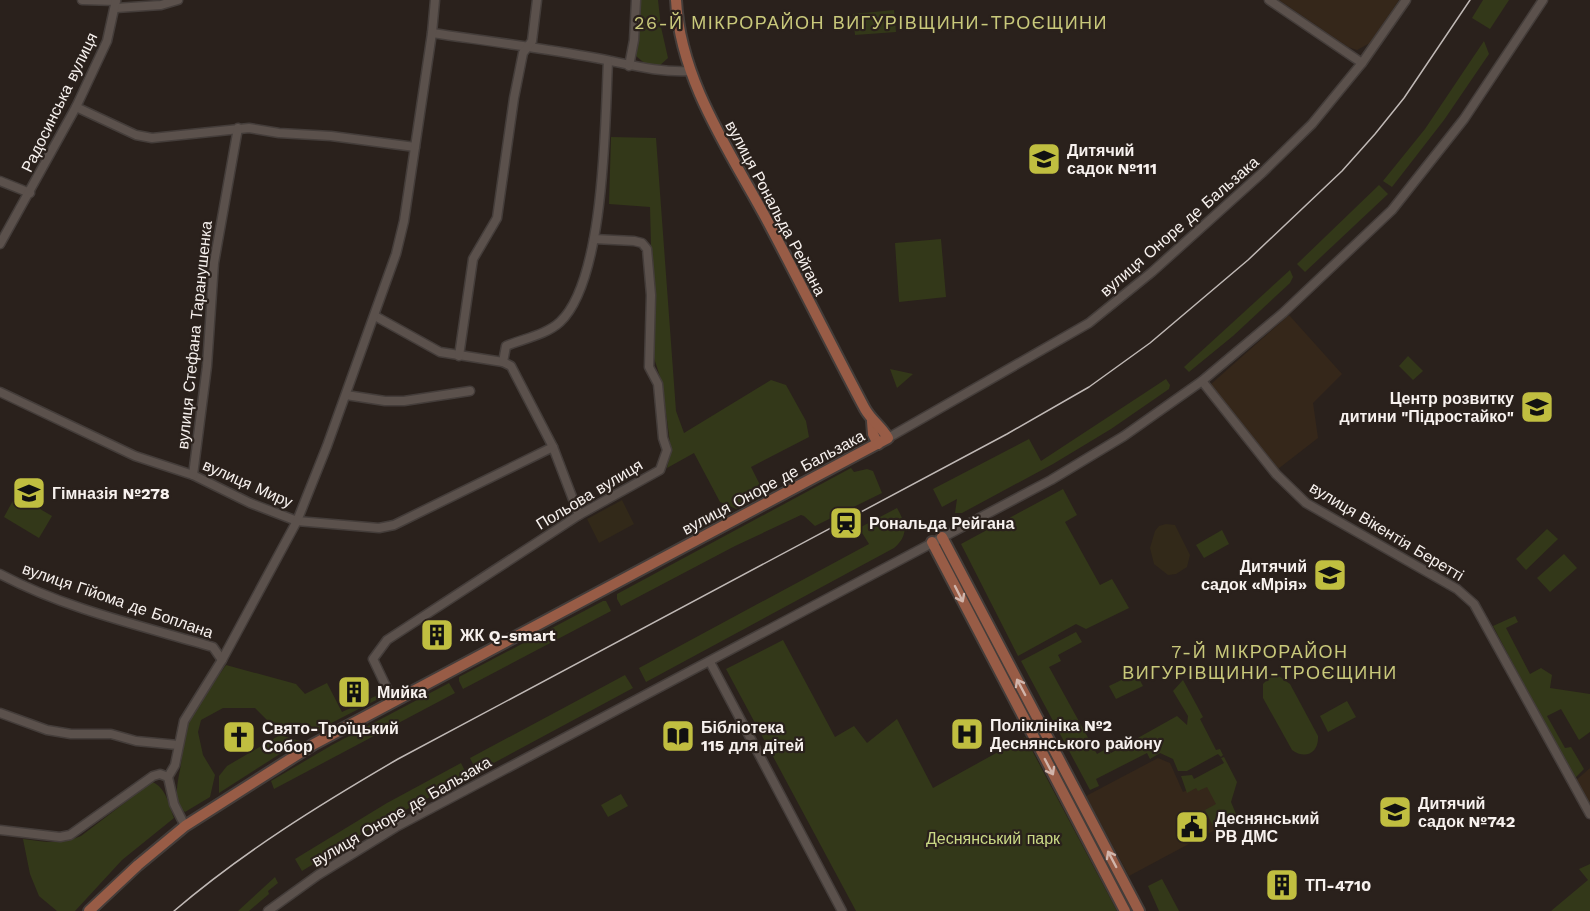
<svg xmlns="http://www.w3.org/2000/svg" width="1590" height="911" font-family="'Work Sans',sans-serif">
<rect width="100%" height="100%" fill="#2a211c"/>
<g fill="#35271a">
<polygon points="1279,0 1399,0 1370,43 1357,50 1348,47"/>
<polygon points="1289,315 1342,374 1313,403 1318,438 1278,469 1210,385"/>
<polygon points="1158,758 1170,763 1183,792 1205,782 1228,823 1129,876 1086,796"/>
<polygon points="1590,768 1590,811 1574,782"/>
</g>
<g fill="#322919">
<polygon points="622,500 634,524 599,543 587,519"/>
<polygon points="1166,524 1175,525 1190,555 1187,567 1176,574 1168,575 1154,564 1150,548 1155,531 1159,526"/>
</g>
<g fill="#333819">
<polygon points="637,0 658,0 661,27 668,58 658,67 648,66 636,56"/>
<polygon points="1483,0 1509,0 1490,29 1472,18"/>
<polygon points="894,10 896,32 855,35 853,14"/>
<polygon points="1484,41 1489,54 1444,120 1392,187 1383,181 1425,129"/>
<polygon points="611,137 656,138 676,411 684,433 771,380 786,385 806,421 809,437 751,467 761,487 760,497 736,509 720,502 694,453 667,468 671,450 662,383 654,358 650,207 609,204"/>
<polygon points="1379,185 1388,194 1305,272 1297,264"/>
<polygon points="941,239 946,297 899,302 895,243"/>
<polygon points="1290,270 1293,277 1290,283 1233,336 1189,372 1184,367"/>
<polygon points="1408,356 1423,371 1413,380 1399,366"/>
<polygon points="890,369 913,374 897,388"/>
<polygon points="1166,379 1170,385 1169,389 1111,429 1053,464 962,513 955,513 957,499 942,507 933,489 1029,439 1041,461"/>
<polygon points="851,468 854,472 867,469 873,471 882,493 815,526 804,516 801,515 735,546 621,606 617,599 617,594"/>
<polygon points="1063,489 1077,515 1065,522 1100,585 1112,579 1129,608 1086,629 1076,624 1018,656 961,544"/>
<polygon points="16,495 52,516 39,538 4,517"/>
<path d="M 897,508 C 906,524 909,535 894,548 L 646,682 L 639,668 L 869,544 L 859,528 Z"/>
<polygon points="1547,529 1558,539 1526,570 1516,559"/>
<polygon points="1222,530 1229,544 1204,558 1196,545"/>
<polygon points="1564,554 1577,568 1550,592 1537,578"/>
<polygon points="603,601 606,601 611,611 463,689 459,681 459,677"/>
<polygon points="1515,616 1518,622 1506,628 1530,674 1541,668 1552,675 1550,688 1590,694 1590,732 1579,740 1561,709 1547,716 1565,748 1571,747 1584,769 1574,779 1493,626"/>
<polygon points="1076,632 1082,642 1058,655 1061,661 1049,667 1097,754 1108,748 1111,753 1177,716 1187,725 1188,716 1173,691 1183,680 1203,717 1200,719 1216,750 1220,749 1223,755 1221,757 1218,754 1187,771 1178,771 1173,759 1160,753 1150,759 1147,753 1096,779 1099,786 1090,790 1021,661"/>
<polygon points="783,640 835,737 854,726 867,743 897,719 933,788 1025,737 1117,911 856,911 726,669"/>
<path d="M 226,665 L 296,684 L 305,694 L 327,683 L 342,712 L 382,693 L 384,696 L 306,736 L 274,727 L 255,708 L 223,708 L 201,720 L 198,732 L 203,755 L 215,775 L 210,797 L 185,812 C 171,802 179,778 181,764 C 183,750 182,737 188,723 C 198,703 214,683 226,665 Z"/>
<polygon points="1136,673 1143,686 1116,699 1109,686"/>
<polygon points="625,675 633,688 477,772 470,758"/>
<path d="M 1279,676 L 1290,684 L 1318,736 C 1319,753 1305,760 1292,750 L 1263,698 L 1263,684 L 1269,678 Z"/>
<polygon points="449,683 455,693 274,789 271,781 332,745"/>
<polygon points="1347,701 1356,717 1328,732 1320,716"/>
<polygon points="280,735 300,741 219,793 219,776 227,766"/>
<polygon points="1224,757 1237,782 1231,802 1236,814 1213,826 1205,810 1216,804 1207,787 1198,791 1196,788 1187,793 1181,776 1192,775 1194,779 1224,763 1221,758"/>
<polygon points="461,763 468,777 375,826 302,871 295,859 387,803"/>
<path d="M 152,782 C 166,787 169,805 174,818 L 122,860 L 75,911 L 57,911 L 39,896 L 30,874 L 23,839 C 45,842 60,845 81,836 Z"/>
<polygon points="621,794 628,806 608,817 601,805"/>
<polygon points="1590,864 1590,911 1551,911 1588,880 1579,869"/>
<polygon points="275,877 278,883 268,891 269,894 249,911 238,911"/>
<polygon points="1162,879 1179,911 1159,911 1148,886"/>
</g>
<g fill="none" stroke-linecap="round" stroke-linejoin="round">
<g stroke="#443d3a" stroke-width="11">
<g id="minor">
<polyline points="82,0 116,1"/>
<polyline points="1269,0 1362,63"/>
<polyline points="116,8 161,5 178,0"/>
<path d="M 432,33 C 487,41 542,48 596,58 C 628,64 658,73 691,71"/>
<polyline points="629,66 634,40 636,0"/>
<polyline points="76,107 136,135 152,138 249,128 279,133 331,136 415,147"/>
<polyline points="0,181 30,193"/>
<polyline points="0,244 76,107 107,41 116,0"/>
<polyline points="375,316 440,352 503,362 511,366 553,447 579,515"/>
<polyline points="459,356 473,259 497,218 514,98 523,53 532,41 537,0"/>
<path d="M 503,362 L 506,346 C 522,339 546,335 560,322 C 605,280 605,122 608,61"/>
<polyline points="1202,381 1276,474 1306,503 1457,589 1474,604 1590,814"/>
<polyline points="0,392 135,456 193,475 250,503 297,521 379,528 394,525 553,447"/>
<polyline points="346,395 385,401 404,401 470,391"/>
<polyline points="888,438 1089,323 1152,272 1262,173 1312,124 1362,63 1406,0"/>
<polyline points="193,475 207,366 214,263 238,128"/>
<path d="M 0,574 C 66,609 142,626 213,647 L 222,660"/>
<polyline points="710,662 842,911"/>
<polyline points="393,701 373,659 387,640 579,515 660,470 667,450 663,438 658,384 649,367 651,295 647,249 642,243 634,241 594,239"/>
<polyline points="0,713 47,730 71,734 111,734 136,741 178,745"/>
<polyline points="185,826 174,804 168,777 175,765 184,721 222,660 297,521 327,446 396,254 404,221 432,33 435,0"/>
<polyline points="0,830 60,837 70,835 153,776 160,774 168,777"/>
<polyline points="268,911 318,875 396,827 1051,480 1124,436 1202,381 1283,313 1392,210 1464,119 1543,0"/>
</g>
</g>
<g stroke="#443d3a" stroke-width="14">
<g id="major">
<polyline points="872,421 873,434 878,444"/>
<polyline points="942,537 1139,911"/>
<polyline points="932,542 1125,911"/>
<path d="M 89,911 L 138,865 L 185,826 L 314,744 L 888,438 C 881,426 872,421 865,409 C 832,347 801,284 768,222 C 731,153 680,81 676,0"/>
</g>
</g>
<use href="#minor" stroke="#5b514c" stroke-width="8"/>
<use href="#major" stroke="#985c46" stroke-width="10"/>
<path stroke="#c0b9b6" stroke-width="1.5" d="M 174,911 C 243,852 319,805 398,759 L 1007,434 L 1089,387 L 1150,343 L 1248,260 L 1342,171 L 1375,134 L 1404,98 L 1470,0"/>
</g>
<defs><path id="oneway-shaft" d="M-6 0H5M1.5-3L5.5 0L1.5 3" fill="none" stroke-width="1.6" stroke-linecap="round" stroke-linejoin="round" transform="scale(1.5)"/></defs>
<g stroke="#d1b5ab">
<use href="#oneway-shaft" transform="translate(959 594) rotate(63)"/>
<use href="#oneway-shaft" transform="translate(1021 687) rotate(-118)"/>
<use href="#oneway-shaft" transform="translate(1049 767) rotate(62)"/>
<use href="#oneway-shaft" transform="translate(1112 859) rotate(-118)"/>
</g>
<defs>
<g id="school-square" transform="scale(1.725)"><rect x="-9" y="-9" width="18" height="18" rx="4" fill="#c0be40" stroke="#2a211c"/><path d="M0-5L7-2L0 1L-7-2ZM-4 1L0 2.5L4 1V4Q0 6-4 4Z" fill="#111"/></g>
<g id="station-square" transform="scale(1.725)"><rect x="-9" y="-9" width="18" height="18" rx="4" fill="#c0be40" stroke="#2a211c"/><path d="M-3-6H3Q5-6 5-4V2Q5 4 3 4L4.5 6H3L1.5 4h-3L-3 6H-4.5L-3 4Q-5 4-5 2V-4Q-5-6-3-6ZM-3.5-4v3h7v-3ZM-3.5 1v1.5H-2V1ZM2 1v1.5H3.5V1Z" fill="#111"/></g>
<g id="building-square" transform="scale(1.725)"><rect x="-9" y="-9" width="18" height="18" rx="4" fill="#c0be40" stroke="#2a211c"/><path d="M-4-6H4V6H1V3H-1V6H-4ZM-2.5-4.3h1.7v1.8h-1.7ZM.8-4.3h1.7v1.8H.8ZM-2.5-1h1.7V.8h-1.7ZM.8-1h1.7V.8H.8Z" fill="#111"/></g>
<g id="hospital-square" transform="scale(1.725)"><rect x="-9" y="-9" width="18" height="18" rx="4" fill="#c0be40" stroke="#2a211c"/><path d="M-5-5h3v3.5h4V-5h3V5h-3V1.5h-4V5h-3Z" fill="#111"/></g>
<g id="library-square" transform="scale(1.725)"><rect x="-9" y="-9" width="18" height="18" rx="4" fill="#c0be40" stroke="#2a211c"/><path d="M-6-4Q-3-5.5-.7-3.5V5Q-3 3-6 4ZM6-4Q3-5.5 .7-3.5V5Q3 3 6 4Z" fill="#111"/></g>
<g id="church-square" transform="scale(1.725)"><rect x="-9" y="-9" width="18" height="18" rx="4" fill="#c0be40" stroke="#2a211c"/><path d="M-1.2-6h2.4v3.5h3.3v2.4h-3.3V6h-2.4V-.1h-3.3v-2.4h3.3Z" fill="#111"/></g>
<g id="civic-square" transform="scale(1.725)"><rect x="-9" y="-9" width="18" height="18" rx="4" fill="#c0be40" stroke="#2a211c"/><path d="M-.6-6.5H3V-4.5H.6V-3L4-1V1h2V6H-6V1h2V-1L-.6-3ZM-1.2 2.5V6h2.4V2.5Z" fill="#111"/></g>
</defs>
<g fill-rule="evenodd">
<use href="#school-square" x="1044" y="159"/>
<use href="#school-square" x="1537" y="407"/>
<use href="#school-square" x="29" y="493"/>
<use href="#station-square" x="846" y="523"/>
<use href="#school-square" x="1330" y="575"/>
<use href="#building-square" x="437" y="635"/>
<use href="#building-square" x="354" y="692"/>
<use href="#hospital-square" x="967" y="734"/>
<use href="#library-square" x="678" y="736"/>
<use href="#church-square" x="239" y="737"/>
<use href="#school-square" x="1395" y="812"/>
<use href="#civic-square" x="1192" y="827"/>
<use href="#building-square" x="1282" y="885"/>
</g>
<g text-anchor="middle" stroke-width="4.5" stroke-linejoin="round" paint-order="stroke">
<g font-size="16" fill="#f7f1ee" stroke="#2a211c">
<text transform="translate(59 102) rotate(-64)" y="6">Радосинська вулиця</text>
<text transform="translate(776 208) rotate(62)" y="6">вулиця Рональда Рейгана</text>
<text transform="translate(1179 226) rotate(-41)" y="6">вулиця Оноре де Бальзака</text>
<text transform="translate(194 335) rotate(-84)" y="6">вулиця Стефана Таранушенка</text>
<text transform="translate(773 482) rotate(-28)" y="6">вулиця Оноре де Бальзака</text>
<text transform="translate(248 483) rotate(24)" y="6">вулиця Миру</text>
<text transform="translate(589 494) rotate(-31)" y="6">Польова вулиця</text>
<text transform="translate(1387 531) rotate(31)" y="6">вулиця Вікентія Беретті</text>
<text transform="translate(118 600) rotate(19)" y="6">вулиця Гійома де Боплана</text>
<text transform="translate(401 811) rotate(-30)" y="6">вулиця Оноре де Бальзака</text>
</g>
<g font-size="16" font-weight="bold" fill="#f7f1ee" stroke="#2a211c" text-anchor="start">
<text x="1067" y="156">Дитячий<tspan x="1067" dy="18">садок №111</tspan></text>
<text x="1514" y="404" text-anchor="end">Центр розвитку<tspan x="1514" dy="18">дитини "Підростайко"</tspan></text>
<text x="52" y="499">Гімназія №278</text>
<text x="869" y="529">Рональда Рейгана</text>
<text x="1307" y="572" text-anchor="end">Дитячий<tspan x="1307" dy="18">садок «Мрія»</tspan></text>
<text x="460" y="641">ЖК Q-smart</text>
<text x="377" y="698">Мийка</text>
<text x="990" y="731">Поліклініка №2<tspan x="990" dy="18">Деснянського району</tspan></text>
<text x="701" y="733">Бібліотека<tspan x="701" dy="18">115 для дітей</tspan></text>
<text x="262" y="734">Свято-Троїцький<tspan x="262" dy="18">Собор</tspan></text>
<text x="1418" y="809">Дитячий<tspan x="1418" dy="18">садок №742</tspan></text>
<text x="1215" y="824">Деснянський<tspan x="1215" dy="18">РВ ДМС</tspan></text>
<text x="1305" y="891">ТП-4710</text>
</g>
<g font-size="16" fill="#cad985" stroke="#2a211c">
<text x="993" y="844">Деснянський парк</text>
</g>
<g font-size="18" letter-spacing="1.5" fill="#c9c97b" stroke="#2a211c">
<text x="871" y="29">26-Й МІКРОРАЙОН ВИГУРІВЩИНИ-ТРОЄЩИНИ</text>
<text x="1260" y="658">7-Й МІКРОРАЙОН<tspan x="1260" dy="21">ВИГУРІВЩИНИ-ТРОЄЩИНИ</tspan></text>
</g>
</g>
</svg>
